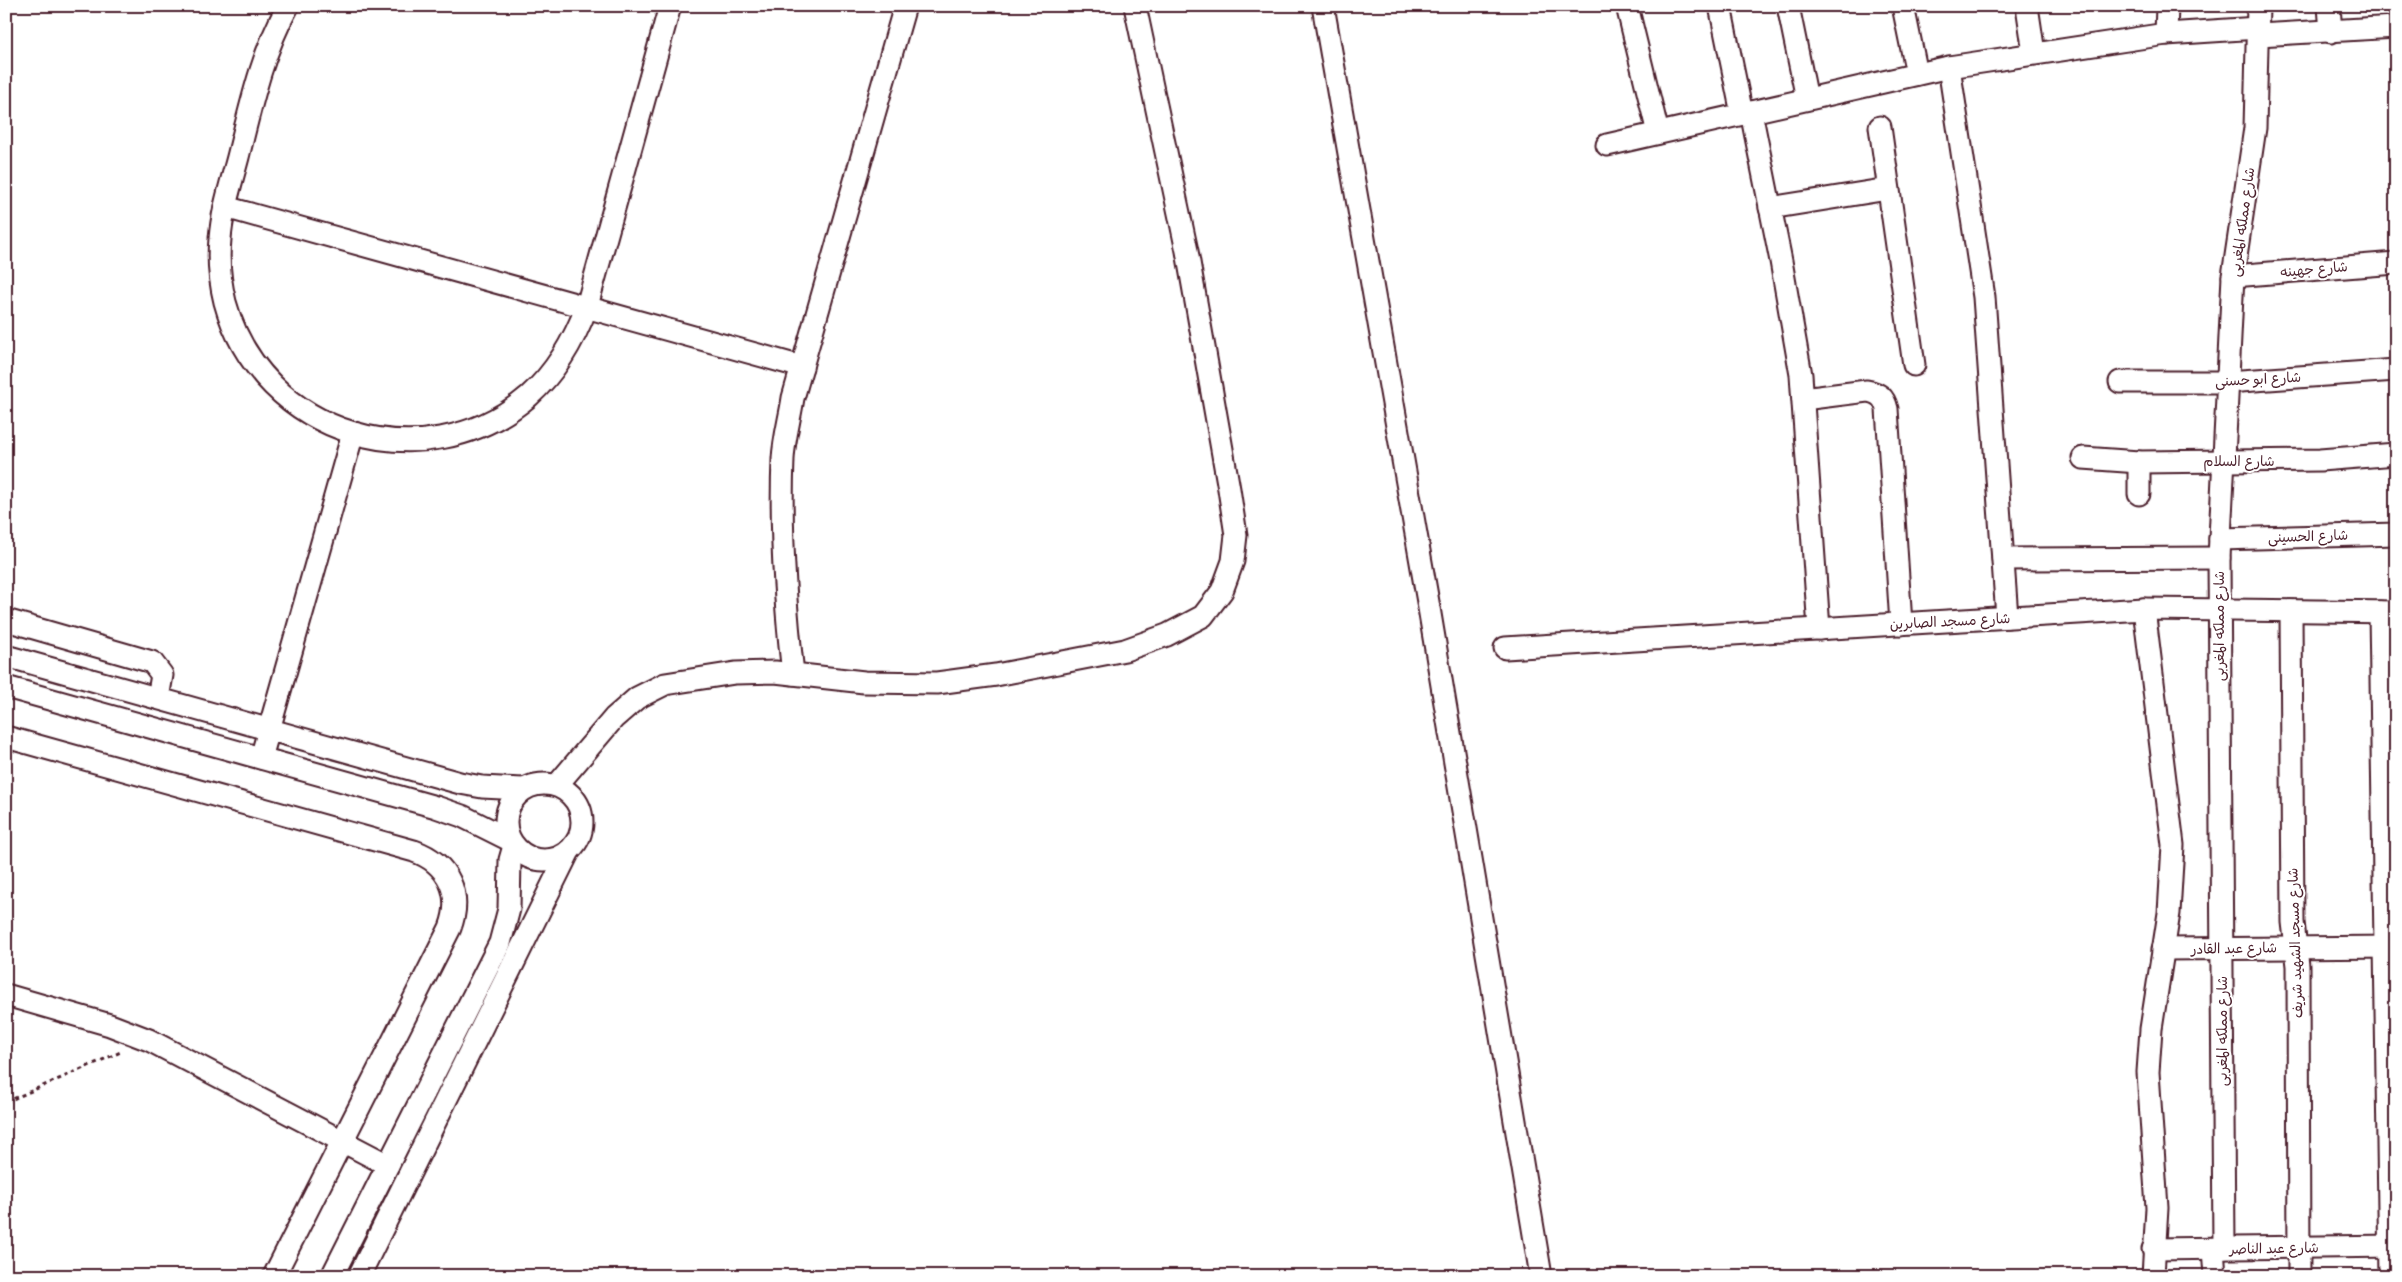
<svg xmlns="http://www.w3.org/2000/svg" width="2402" height="1282" font-family="Sriracha,'Playpen Sans Arabic',sans-serif">
<rect width="100%" height="100%" fill="#fff"/>
<filter id="ink" filterUnits="userSpaceOnUse"><feTurbulence type="fractalNoise" baseFrequency=".02" numOctaves="2"/><feDisplacementMap in="SourceGraphic" scale="10" xChannelSelector="R" yChannelSelector="G"/><feConvolveMatrix kernelMatrix="1 2 1 2 8 2 1 2 1" color-interpolation-filters="sRGB"/></filter>
<g filter="url(#ink)">
<g fill="none" stroke-linecap="round" stroke-linejoin="round">
<g stroke="#4a1f2b" stroke-width="25">
<g id="minor">
<path d="M 288,6 C 262,53 251,105 238,157 C 231,184 222,211 220,239 C 218,259 220,282 225,302 C 261,435 425,485 529,396 C 557,371 574,341 587,306 L 670,6"/>
<polyline points="1323,6 1428,602 1541,1276"/>
<polyline points="1627,6 1658,133"/>
<polyline points="1720,6 1742,114"/>
<polyline points="1788,6 1807,99"/>
<polyline points="1903,6 1917,74"/>
<polyline points="2027,6 2034,53"/>
<polyline points="2329,6 2331,32"/>
<polyline points="2166,34 2167,6"/>
<polyline points="2258,35 2396,27"/>
<polyline points="1949,67 1984,297 2007,617"/>
<polyline points="1751,112 1781,261 1801,375 1819,629"/>
<polyline points="1880,127 1914,365"/>
<polyline points="1607,145 1949,67 2166,34 2258,28"/>
<polyline points="225,207 802,367"/>
<polyline points="1770,208 1888,189"/>
<polyline points="2233,276 2396,263"/>
<polyline points="2120,382 2227,382 2396,370"/>
<path d="M 1803,399 L 1867,391 C 1879,393 1884,397 1887,409 L 1901,624"/>
<polyline points="2083,458 2139,462 2320,460 2396,454"/>
<polyline points="2139,494 2139,462"/>
<polyline points="2220,539 2396,534"/>
<polyline points="2003,559 2219,558"/>
<polyline points="2144,609 2173,845 2169,913 2151,1029 2148,1072 2157,1208 2153,1276"/>
<polyline points="2291,611 2293,922 2298,966 2299,1276"/>
<polyline points="2380,612 2390,1276"/>
<polyline points="6,620 152,662 162,675 158,698"/>
<polyline points="1505,648 2144,609 2396,612"/>
<polyline points="6,656 460,783 482,787 523,789"/>
<path d="M 793,674 C 785,603 780,531 783,459 C 784,439 790,418 793,398 L 905,6"/>
<polyline points="6,687 436,807 462,816 510,840"/>
<path d="M 6,737 L 414,851 C 448,863 463,894 450,928 L 274,1276"/>
<polyline points="261,758 353,433"/>
<circle cx="544" cy="822" r="38"/>
<polyline points="557,785 614,718 637,698 665,684 735,673 775,672 864,682 937,683 996,675 1125,650 1167,635 1203,616 1222,591 1233,561 1236,535 1229,489 1187,251 1135,6"/>
<polyline points="2163,949 2396,947"/>
<polyline points="6,995 110,1025 149,1040 388,1165"/>
<polyline points="2224,1248 2219,558 2233,276 2255,128 2258,6"/>
<polyline points="2153,1249 2396,1246"/>
<polyline points="2213,1249 2215,1276"/>
<polyline points="332,1276 500,943 509,909 510,860 514,846"/>
<polyline points="359,1276 569,851"/>
</g>
</g>
<polyline stroke="#4a1f2b" stroke-width="3" stroke-dasharray="4 4" stroke-linecap="butt" points="6,1102 123,1051"/>
<use href="#minor" stroke="#fff" stroke-width="21"/>
</g>
</g>
<g text-anchor="middle" stroke-width="4" stroke-linejoin="round" paint-order="stroke">
<g font-size="14" fill="#4a1f2b" stroke="#fff">
<text transform="translate(2242 222) rotate(-82)" y="5">شارع مملكه المغربى</text>
<text transform="translate(2314 269) rotate(-5)" y="5">شارع جهينه</text>
<text transform="translate(2258 379) rotate(-3)" y="5">شارع ابو حسنى</text>
<text x="2239" y="466">شارع السلام</text>
<text transform="translate(2308 536) rotate(-2)" y="5">شارع الحسينى</text>
<text transform="translate(1950 621) rotate(-3)" y="5">شارع مسجد الصابرين</text>
<text transform="translate(2219 626) rotate(-90)" y="5">شارع مملكه المغربى</text>
<text transform="translate(2295 943) rotate(-92)" y="5">شارع مسجد الشهيد شريف</text>
<text transform="translate(2234 948) rotate(-1)" y="5">شارع عبد القادر</text>
<text transform="translate(2222 1031) rotate(-90)" y="5">شارع مملكه المغربى</text>
<text transform="translate(2274 1248) rotate(-1)" y="5">شارع عبد الناصر</text>
</g>
</g>
<rect width="2402" height="1282" fill="none" stroke="#fff" stroke-width="25"/>
<rect x="12" y="12" width="2377" height="1257" fill="none" stroke="#4a1f2b" stroke-width="2" filter="url(#ink)"/>
</svg>
